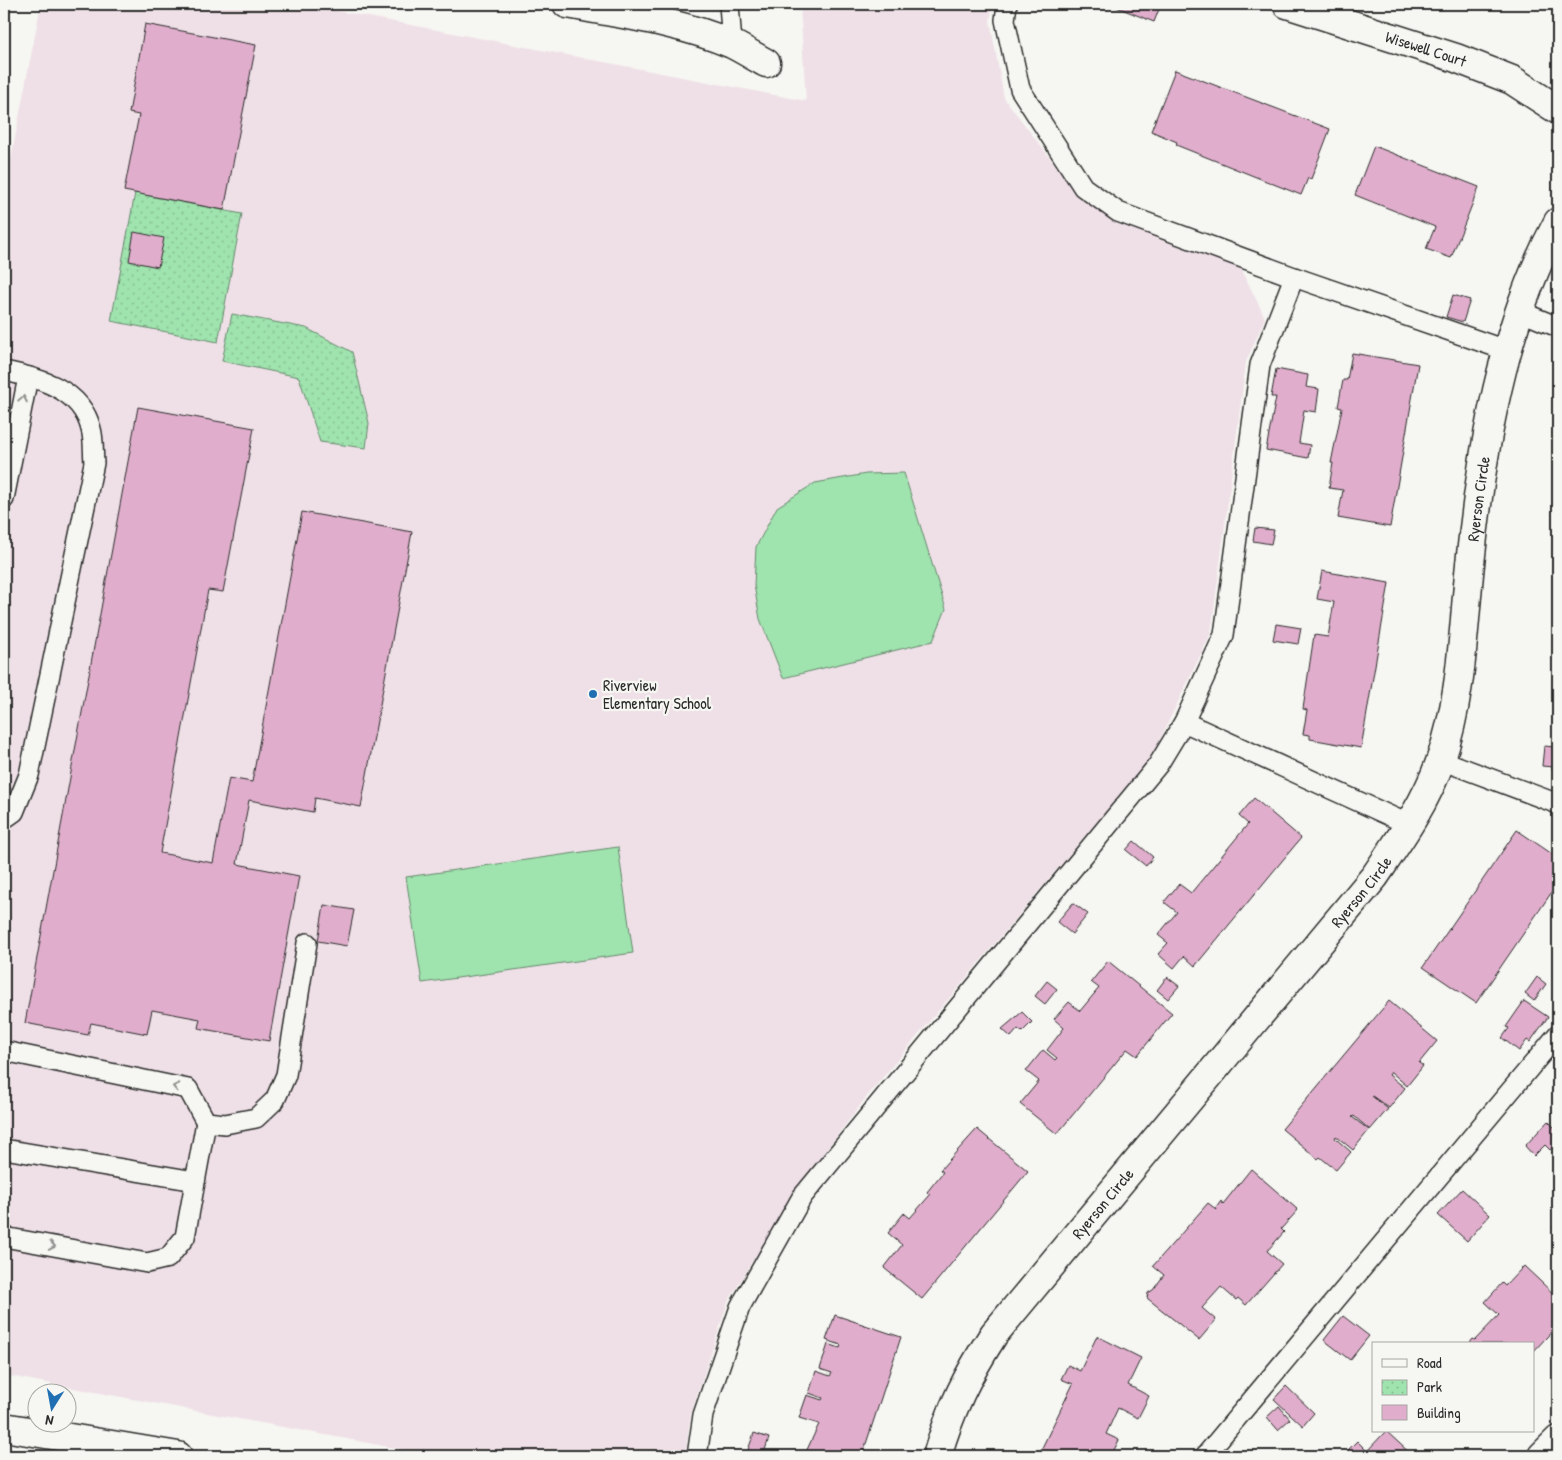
<svg xmlns="http://www.w3.org/2000/svg" width="1562" height="1460" font-family="'Patrick Hand',sans-serif">
<defs>
<pattern id="park-dots" width="8" height="8" patternUnits="userSpaceOnUse" patternTransform="scale(1.25)"><rect width="8" height="8" fill="#9fe3ae"/><path d="M2 2h.1M6 6h.1" fill="none" stroke="#89c396" stroke-width="1.8" stroke-linecap="round"/></pattern>
</defs>
<rect width="100%" height="100%" fill="#f6f6f2"/>
<filter id="ink" filterUnits="userSpaceOnUse"><feTurbulence type="fractalNoise" baseFrequency=".02" numOctaves="2"/><feDisplacementMap in="SourceGraphic" scale="10" xChannelSelector="R" yChannelSelector="G"/><feConvolveMatrix kernelMatrix="1 2 1 2 8 2 1 2 1" color-interpolation-filters="sRGB"/></filter>
<g filter="url(#ink)">
<polygon fill="#efe0e7" points="41,4 301,4 806,101 800,4 993,4 990,21 1004,98 1076,192 1112,219 1241,268 1265,318 1246,362 1211,633 1152,756 869,1094 796,1189 728,1302 691,1413 685,1456 438,1456 4,1375 4,195"/>
<g fill="url(#park-dots)" stroke="#65876c">
<polygon points="135,193 242,214 218,342 111,321"/>
<polygon points="232,314 306,328 352,352 369,423 366,448 320,442 299,377 222,361"/>
</g>
<g fill="#9fe3ae" stroke="#65876c">
<polygon points="904,473 946,609 933,641 783,678 760,619 754,585 756,547 777,507 815,483 866,474"/>
<polygon points="618,847 633,953 422,983 406,877"/>
</g>
<g fill="#e0aecc" stroke="#2b2b2b">
<polygon points="1109,4 1161,4 1154,22"/>
<polygon points="145,24 256,45 224,210 124,191 139,115 129,113"/>
<polygon points="1175,70 1330,129 1311,179 1308,178 1301,195 1176,145 1177,142 1151,131"/>
<polygon points="1374,146 1479,187 1451,258 1426,249 1435,227 1355,195"/>
<polygon points="134,232 164,238 158,267 129,261"/>
<polygon points="1453,295 1470,300 1463,322 1446,317"/>
<polygon points="1352,353 1418,364 1390,527 1338,518 1343,490 1329,488 1333,463 1331,463 1342,408 1338,407 1343,380 1347,380"/>
<polygon points="1276,369 1308,375 1306,387 1319,389 1316,412 1304,410 1299,443 1310,445 1308,458 1266,450 1276,397 1271,397"/>
<polygon points="138,407 254,428 223,592 208,590 160,853 213,863 229,778 252,782 302,512 412,532 361,807 315,798 313,812 249,800 237,864 299,876 269,1041 198,1028 200,1019 152,1010 147,1034 91,1023 88,1035 25,1023"/>
<polygon points="1255,528 1274,530 1271,544 1253,541"/>
<polygon points="1322,571 1389,583 1361,748 1310,739 1310,735 1303,734 1307,710 1303,709 1314,635 1328,637 1334,602 1317,599"/>
<polygon points="1276,624 1301,628 1298,644 1273,640"/>
<polygon points="1558,720 1558,771 1552,770 1553,767 1542,766 1544,746 1555,747"/>
<polygon points="1254,798 1301,838 1195,966 1184,956 1174,968 1158,954 1168,943 1158,935 1177,912 1164,902 1179,884 1191,893 1248,824 1239,816"/>
<polygon points="1517,830 1558,858 1558,883 1476,1003 1423,967"/>
<polygon points="1134,841 1153,857 1146,866 1126,850"/>
<polygon points="1073,903 1088,914 1072,934 1057,922"/>
<polygon points="324,905 354,910 347,946 318,941"/>
<polygon points="1108,961 1172,1013 1137,1056 1127,1049 1057,1134 1020,1104 1039,1081 1026,1071 1043,1050 1055,1060 1057,1058 1047,1050 1064,1028 1054,1019 1069,1002 1080,1011 1099,988 1091,982"/>
<polygon points="1167,977 1179,986 1168,999 1157,990"/>
<polygon points="1537,977 1546,984 1534,1001 1525,994"/>
<polygon points="1047,981 1057,989 1045,1004 1035,996"/>
<polygon points="1389,1001 1437,1041 1419,1063 1423,1066 1407,1086 1391,1072 1389,1075 1405,1088 1389,1108 1372,1096 1388,1109 1370,1130 1354,1116 1352,1117 1369,1130 1353,1150 1336,1136 1335,1138 1351,1152 1336,1170 1320,1157 1318,1159 1282,1129"/>
<polygon points="1524,1001 1548,1017 1530,1042 1527,1040 1519,1051 1502,1038 1509,1028 1506,1027"/>
<polygon points="1022,1012 1032,1022 1022,1032 1018,1029 1011,1037 1002,1029"/>
<polygon points="1548,1121 1558,1131 1558,1141 1550,1150 1545,1145 1534,1156 1525,1146"/>
<polygon points="977,1129 1028,1171 922,1299 884,1268 902,1245 888,1233 904,1213 910,1218 930,1195 927,1192 943,1172 940,1170"/>
<polygon points="1251,1169 1298,1210 1281,1229 1284,1232 1267,1251 1282,1264 1246,1305 1238,1298 1236,1300 1221,1287 1202,1308 1216,1320 1199,1340 1147,1298 1148,1293 1153,1290 1164,1275 1153,1266 1208,1203 1217,1210 1216,1208 1221,1201 1223,1204"/>
<polygon points="1462,1189 1490,1215 1467,1241 1438,1215"/>
<polygon points="1558,1222 1558,1233 1553,1227"/>
<polygon points="1524,1266 1558,1298 1558,1325 1533,1352 1533,1344 1469,1344 1473,1339 1475,1340 1499,1315 1485,1302 1502,1283 1505,1286"/>
<polygon points="835,1315 901,1337 862,1456 801,1456 802,1453 805,1454 819,1424 799,1418 807,1395 822,1400 823,1398 809,1393 816,1371 830,1376 832,1373 820,1369 828,1344 840,1348 841,1345 826,1340"/>
<polygon points="1343,1316 1369,1336 1350,1360 1324,1340"/>
<polygon points="1097,1336 1141,1358 1128,1385 1149,1396 1138,1418 1118,1408 1106,1434 1119,1440 1111,1456 1038,1456 1073,1384 1061,1379 1068,1365 1080,1371"/>
<polygon points="1286,1386 1314,1413 1303,1426 1274,1399"/>
<polygon points="1279,1406 1290,1419 1278,1430 1267,1417"/>
<polygon points="1386,1431 1413,1456 1342,1456 1357,1441 1367,1451"/>
<polygon points="754,1433 769,1438 763,1456 748,1450"/>
</g>
<g fill="none" stroke-linecap="round" stroke-linejoin="round">
<g stroke="#2b2b2b" stroke-width="22">
<g id="service">
<polyline points="729,4 732,44"/>
<polyline points="1007,4 1005,20 1020,89 1083,187 1118,212 1294,277 1508,351"/>
<polyline points="1519,311 1558,327"/>
<path d="M 4,371 C 40,378 81,389 91,429 C 94,439 93,452 94,463 L 29,775 L 14,812 L 4,819"/>
<polyline points="4,499 28,377"/>
<polyline points="1184,722 1410,825"/>
<polyline points="1441,760 1558,804"/>
<polyline points="4,1051 188,1089 206,1122"/>
<polyline points="4,1149 195,1181"/>
<polyline points="4,1237 147,1263 168,1258 185,1237 206,1122 225,1124 256,1118 275,1100 286,1075 307,943"/>
<polyline points="697,1456 703,1415 740,1307 802,1197 1158,765 1184,722 1224,635 1260,365 1294,277"/>
<polyline points="1205,1456 1558,1034"/>
</g>
</g>
<g stroke="#2b2b2b" stroke-width="31">
<g id="minor">
<path d="M 567,4 C 622,14 681,22 732,44 C 744,50 755,57 766,63"/>
<path id="s1" d="M 1287,4 L 1456,58 L 1512,80 L 1558,110"/>
<path id="s2" d="M 937,1456 C 951,1408 967,1376 994,1334 L 1375,876 C 1400,839 1425,804 1440,762 C 1462,699 1463,630 1470,564 C 1482,448 1502,326 1558,222"/>
<polyline points="1542,1456 1558,1440"/>
</g>
</g>
<g stroke="#2b2b2b" stroke-width="31">
<polyline id="tertiary" points="4,1427 178,1456"/>
</g>
<use href="#service" stroke="#f6f6f2" stroke-width="19"/>
<use href="#minor" stroke="#f6f6f2" stroke-width="28"/>
<use href="#tertiary" stroke="#f6f6f2" stroke-width="28"/>
</g>
<defs><path id="oneway-chevron" d="M-2-3.5L2.5 0L-2 3.5" fill="none" stroke-width="1.6" stroke-linecap="round" stroke-linejoin="round" transform="scale(1.25)"/></defs>
<g stroke="#90908e">
<use href="#oneway-chevron" transform="translate(23 399) rotate(-79)"/>
<use href="#oneway-chevron" transform="translate(176 1087) rotate(-168)"/>
<use href="#oneway-chevron" transform="translate(52 1246) rotate(10)"/>
</g>
</g>
<circle fill="#1f6fb2" stroke="#f6f6f2" stroke-width="2" cx="593" cy="694" r="5"/>
<g text-anchor="middle" stroke-width="4.5" stroke-linejoin="round" paint-order="stroke">
<g font-size="16" fill="#2b2b2b" stroke="#f6f6f2">
<text dy="6" stroke="none"><textPath href="#s1" startOffset="146">Wisewell Court</textPath></text>
<text dy="6" stroke="none"><textPath href="#s2" startOffset="1129">Ryerson Circle</textPath></text>
<text dy="6" stroke="none"><textPath href="#s2" startOffset="710">Ryerson Circle</textPath></text>
<text dy="6" stroke="none"><textPath href="#s2" startOffset="305">Ryerson Circle</textPath></text>
</g>
<g font-size="16" fill="#2b2b2b" stroke="#f6f6f2" text-anchor="start">
<text x="603" y="691">Riverview<tspan x="603" dy="18">Elementary School</tspan></text>
</g>
</g>
<rect width="1562" height="1460" fill="none" stroke="#f6f6f2" stroke-width="20"/>
<rect x="10" y="10" width="1542" height="1440" fill="none" stroke="#2b2b2b" stroke-width="2" filter="url(#ink)"/>
<rect x="1372" y="1342" width="162" height="90" fill="#f6f6f2" stroke="#a5a5a2"/>
<rect x="1382" y="1359" width="25" height="8" fill="#f6f6f2" stroke="#a5a5a2"/>
<text x="1417" y="1368" font-size="15" fill="#2b2b2b">Road</text>
<rect x="1382" y="1380" width="25" height="15" fill="url(#park-dots)" stroke="#a5a5a2"/>
<text x="1417" y="1392" font-size="15" fill="#2b2b2b">Park</text>
<rect x="1382" y="1405" width="25" height="15" fill="#e0aecc" stroke="#a5a5a2"/>
<text x="1417" y="1418" font-size="15" fill="#2b2b2b">Building</text>
<g transform="translate(52 1408) rotate(191)"><circle r="24" fill="#f6f6f2" stroke="#a5a5a2"/>
<path d="M0-4L9 19L0 12L-9 19Z" fill="#1f6fb2"/>
<text y="-8" font-size="14" font-weight="bold" text-anchor="middle" fill="#2b2b2b">N</text>
</g>
</svg>
